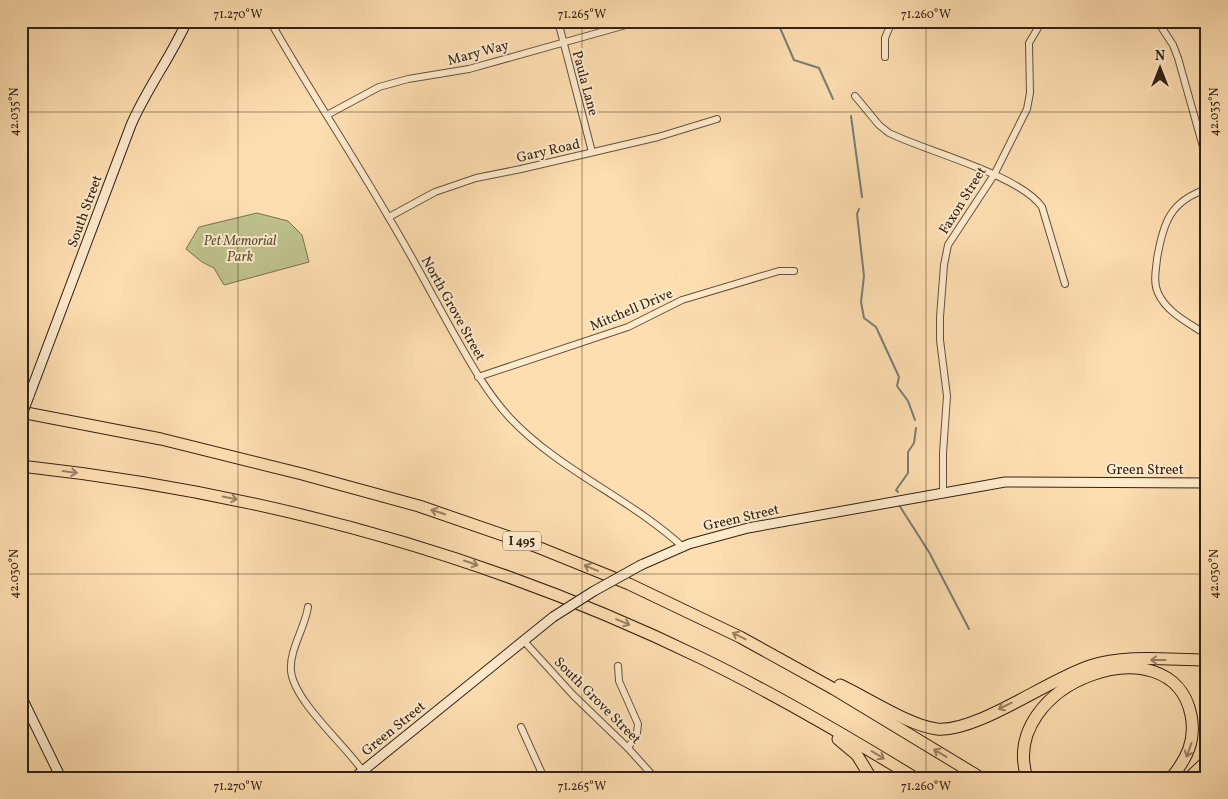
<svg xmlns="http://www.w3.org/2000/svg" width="1228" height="799" font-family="Vollkorn,serif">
<rect width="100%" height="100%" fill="#fddeb0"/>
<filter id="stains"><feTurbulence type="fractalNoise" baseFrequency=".004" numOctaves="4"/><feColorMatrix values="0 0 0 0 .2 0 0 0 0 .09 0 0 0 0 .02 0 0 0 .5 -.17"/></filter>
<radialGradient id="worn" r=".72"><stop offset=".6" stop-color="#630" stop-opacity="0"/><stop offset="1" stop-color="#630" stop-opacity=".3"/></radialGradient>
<polygon fill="#bec18c" stroke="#787250" points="257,213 288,221 302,235 309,262 224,285 214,268 202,262 186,249 199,227"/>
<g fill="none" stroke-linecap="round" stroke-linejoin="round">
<g stroke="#787d76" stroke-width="2">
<polyline points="777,21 794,60 819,68 833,99"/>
<polyline points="851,116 862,197"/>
<polyline points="859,209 857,214 864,276 861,302 864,318 876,327 899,377 897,386 908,401 915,420"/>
<polyline points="898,492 896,490 908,473 908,452 914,443 916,428"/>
<polyline points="899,505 929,552 969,629"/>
</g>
<g stroke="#65513b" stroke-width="8">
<g id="street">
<path d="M 270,21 C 308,88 351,152 389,218 C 412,256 432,295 454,334 C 471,364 487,393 510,418 C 560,471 630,498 683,547"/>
<polyline points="558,21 592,152"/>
<polyline points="1160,25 1173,45 1178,58 1207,161"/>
<polyline points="885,57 885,38 892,21"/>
<path d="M 855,96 L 879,125 L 889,133 C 928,152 1020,175 1042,207 L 1065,284"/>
<polyline points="327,115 379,87 408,79 469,69 640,21"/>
<path d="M 1207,189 C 1170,201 1163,223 1157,259 C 1156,270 1153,282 1158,293 C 1167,313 1189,323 1207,335"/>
<polyline points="389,217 435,192 476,178 521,169 658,137 717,119"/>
<polyline points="478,377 628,327 682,300 779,271 794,271"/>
<polyline points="943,491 943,453 947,396 940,340 940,317 944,265 948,245 994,175 1027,109 1030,93 1029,43 1042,21"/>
<path d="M 308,607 C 305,628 289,650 291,671 C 294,701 344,744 362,770"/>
<polyline points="523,640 573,695 628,748 655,778"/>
<polyline points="618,666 619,681 638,724 637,733 628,748"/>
<polyline points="521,727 544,778"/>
</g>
</g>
<g stroke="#322214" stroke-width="11">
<g id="secondary">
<path d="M 29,396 L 131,125 C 147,88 171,57 187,21"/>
<polyline points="641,565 689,544 748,528 1005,482 1207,483"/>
<polyline points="21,696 61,778"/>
<polyline points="354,778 553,617"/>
</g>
</g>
<g stroke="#322214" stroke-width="13">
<g id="highway">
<polyline points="21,412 161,439 302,474 419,506 535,546 629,584 740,637 834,689 981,778"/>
<path d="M 21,466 C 258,492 487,554 701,658 C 775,694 845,735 915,778"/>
<path d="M 840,685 C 866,697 910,726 937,729 C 976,733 1049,679 1090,666 C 1126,654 1169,660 1207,660"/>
<polyline points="838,739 857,755 871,778"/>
<path d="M 1027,778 C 997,683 1172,620 1191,715 C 1196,740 1187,759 1171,778"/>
<polyline points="1189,778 1207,761"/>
</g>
</g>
<use href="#street" stroke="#feeacc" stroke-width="6"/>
<use href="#secondary" stroke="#feeacc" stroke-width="9"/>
<use href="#highway" stroke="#fddeb0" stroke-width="11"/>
<g stroke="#322214" stroke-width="11" stroke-linecap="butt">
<g id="secondary-bridge">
<polyline points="21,417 29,396"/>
<polyline points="553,617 594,591 641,565"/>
</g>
</g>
<use href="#secondary-bridge" stroke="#feeacc" stroke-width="9"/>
</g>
<defs><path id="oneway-shaft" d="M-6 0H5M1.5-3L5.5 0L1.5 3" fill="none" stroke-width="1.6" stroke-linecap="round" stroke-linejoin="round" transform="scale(1.25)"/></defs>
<g stroke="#988062">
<use href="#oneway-shaft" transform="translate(70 472) rotate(8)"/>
<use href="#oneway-shaft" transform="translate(230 498) rotate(12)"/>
<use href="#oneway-shaft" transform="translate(438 512) rotate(-162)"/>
<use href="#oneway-shaft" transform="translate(471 563) rotate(19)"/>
<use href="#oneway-shaft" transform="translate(591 568) rotate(-157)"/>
<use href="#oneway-shaft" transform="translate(623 622) rotate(23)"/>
<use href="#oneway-shaft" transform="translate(739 636) rotate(-153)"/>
<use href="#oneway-shaft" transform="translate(1158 660) rotate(180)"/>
<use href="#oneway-shaft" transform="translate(1005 706) rotate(154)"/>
<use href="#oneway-shaft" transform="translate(1189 750) rotate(110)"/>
<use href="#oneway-shaft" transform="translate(940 753) rotate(-149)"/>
<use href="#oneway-shaft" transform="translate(878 755) rotate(31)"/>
</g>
<path fill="none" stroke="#322214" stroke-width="1" stroke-opacity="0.45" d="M 238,21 L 238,778M 582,21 L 582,778M 926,21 L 926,778M 21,112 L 1207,112M 21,574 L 1207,574"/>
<g text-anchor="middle" stroke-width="4" stroke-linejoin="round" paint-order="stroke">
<rect fill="#feeacc" stroke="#6f5e4b" stroke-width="1" x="503" y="531.5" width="38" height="19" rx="4"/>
<g font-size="12" font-weight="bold" fill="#322214">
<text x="522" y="545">I 495</text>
</g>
<g font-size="14" fill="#322214" stroke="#feeacc">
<text transform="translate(478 52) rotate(-15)" y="5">Mary Way</text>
<text transform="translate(586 83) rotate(75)" y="5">Paula Lane</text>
<text transform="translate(548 150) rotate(-13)" y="5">Gary Road</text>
<text transform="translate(962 200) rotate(-58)" y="5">Faxon Street</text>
<text transform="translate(84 211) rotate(-70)" y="5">South Street</text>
<text transform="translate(454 308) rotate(61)" y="5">North Grove Street</text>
<text transform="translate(631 309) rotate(-23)" y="5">Mitchell Drive</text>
<text x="1145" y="474">Green Street</text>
<text transform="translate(741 517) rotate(-13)" y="5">Green Street</text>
<text transform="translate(598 700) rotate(45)" y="5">South Grove Street</text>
<text transform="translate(393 728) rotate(-39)" y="5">Green Street</text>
</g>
<g font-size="14" font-style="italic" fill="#5c5238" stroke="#feeacc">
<text x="240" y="245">Pet Memorial<tspan x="240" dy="16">Park</tspan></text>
</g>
</g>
<rect width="1228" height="799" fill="none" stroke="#fddeb0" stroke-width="55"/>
<g transform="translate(1160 68)" stroke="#feeacc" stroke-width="4" paint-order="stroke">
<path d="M0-4L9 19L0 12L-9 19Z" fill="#322214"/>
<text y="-8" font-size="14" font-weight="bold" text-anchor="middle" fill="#322214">N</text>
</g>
<rect x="28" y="28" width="1172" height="744" fill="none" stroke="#322214" stroke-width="2"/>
<g font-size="12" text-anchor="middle" fill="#322214">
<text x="238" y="18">71.270°W</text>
<text x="582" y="18">71.265°W</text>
<text x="926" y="18">71.260°W</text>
<text transform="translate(14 112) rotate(-90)" y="4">42.035°N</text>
<text transform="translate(1214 112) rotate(-90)" y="4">42.035°N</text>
<text transform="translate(14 574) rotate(-90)" y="4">42.030°N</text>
<text transform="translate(1214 574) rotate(-90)" y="4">42.030°N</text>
<text x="238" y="790">71.270°W</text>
<text x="582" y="790">71.265°W</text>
<text x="926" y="790">71.260°W</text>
</g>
<rect width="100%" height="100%" filter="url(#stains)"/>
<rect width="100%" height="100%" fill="url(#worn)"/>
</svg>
